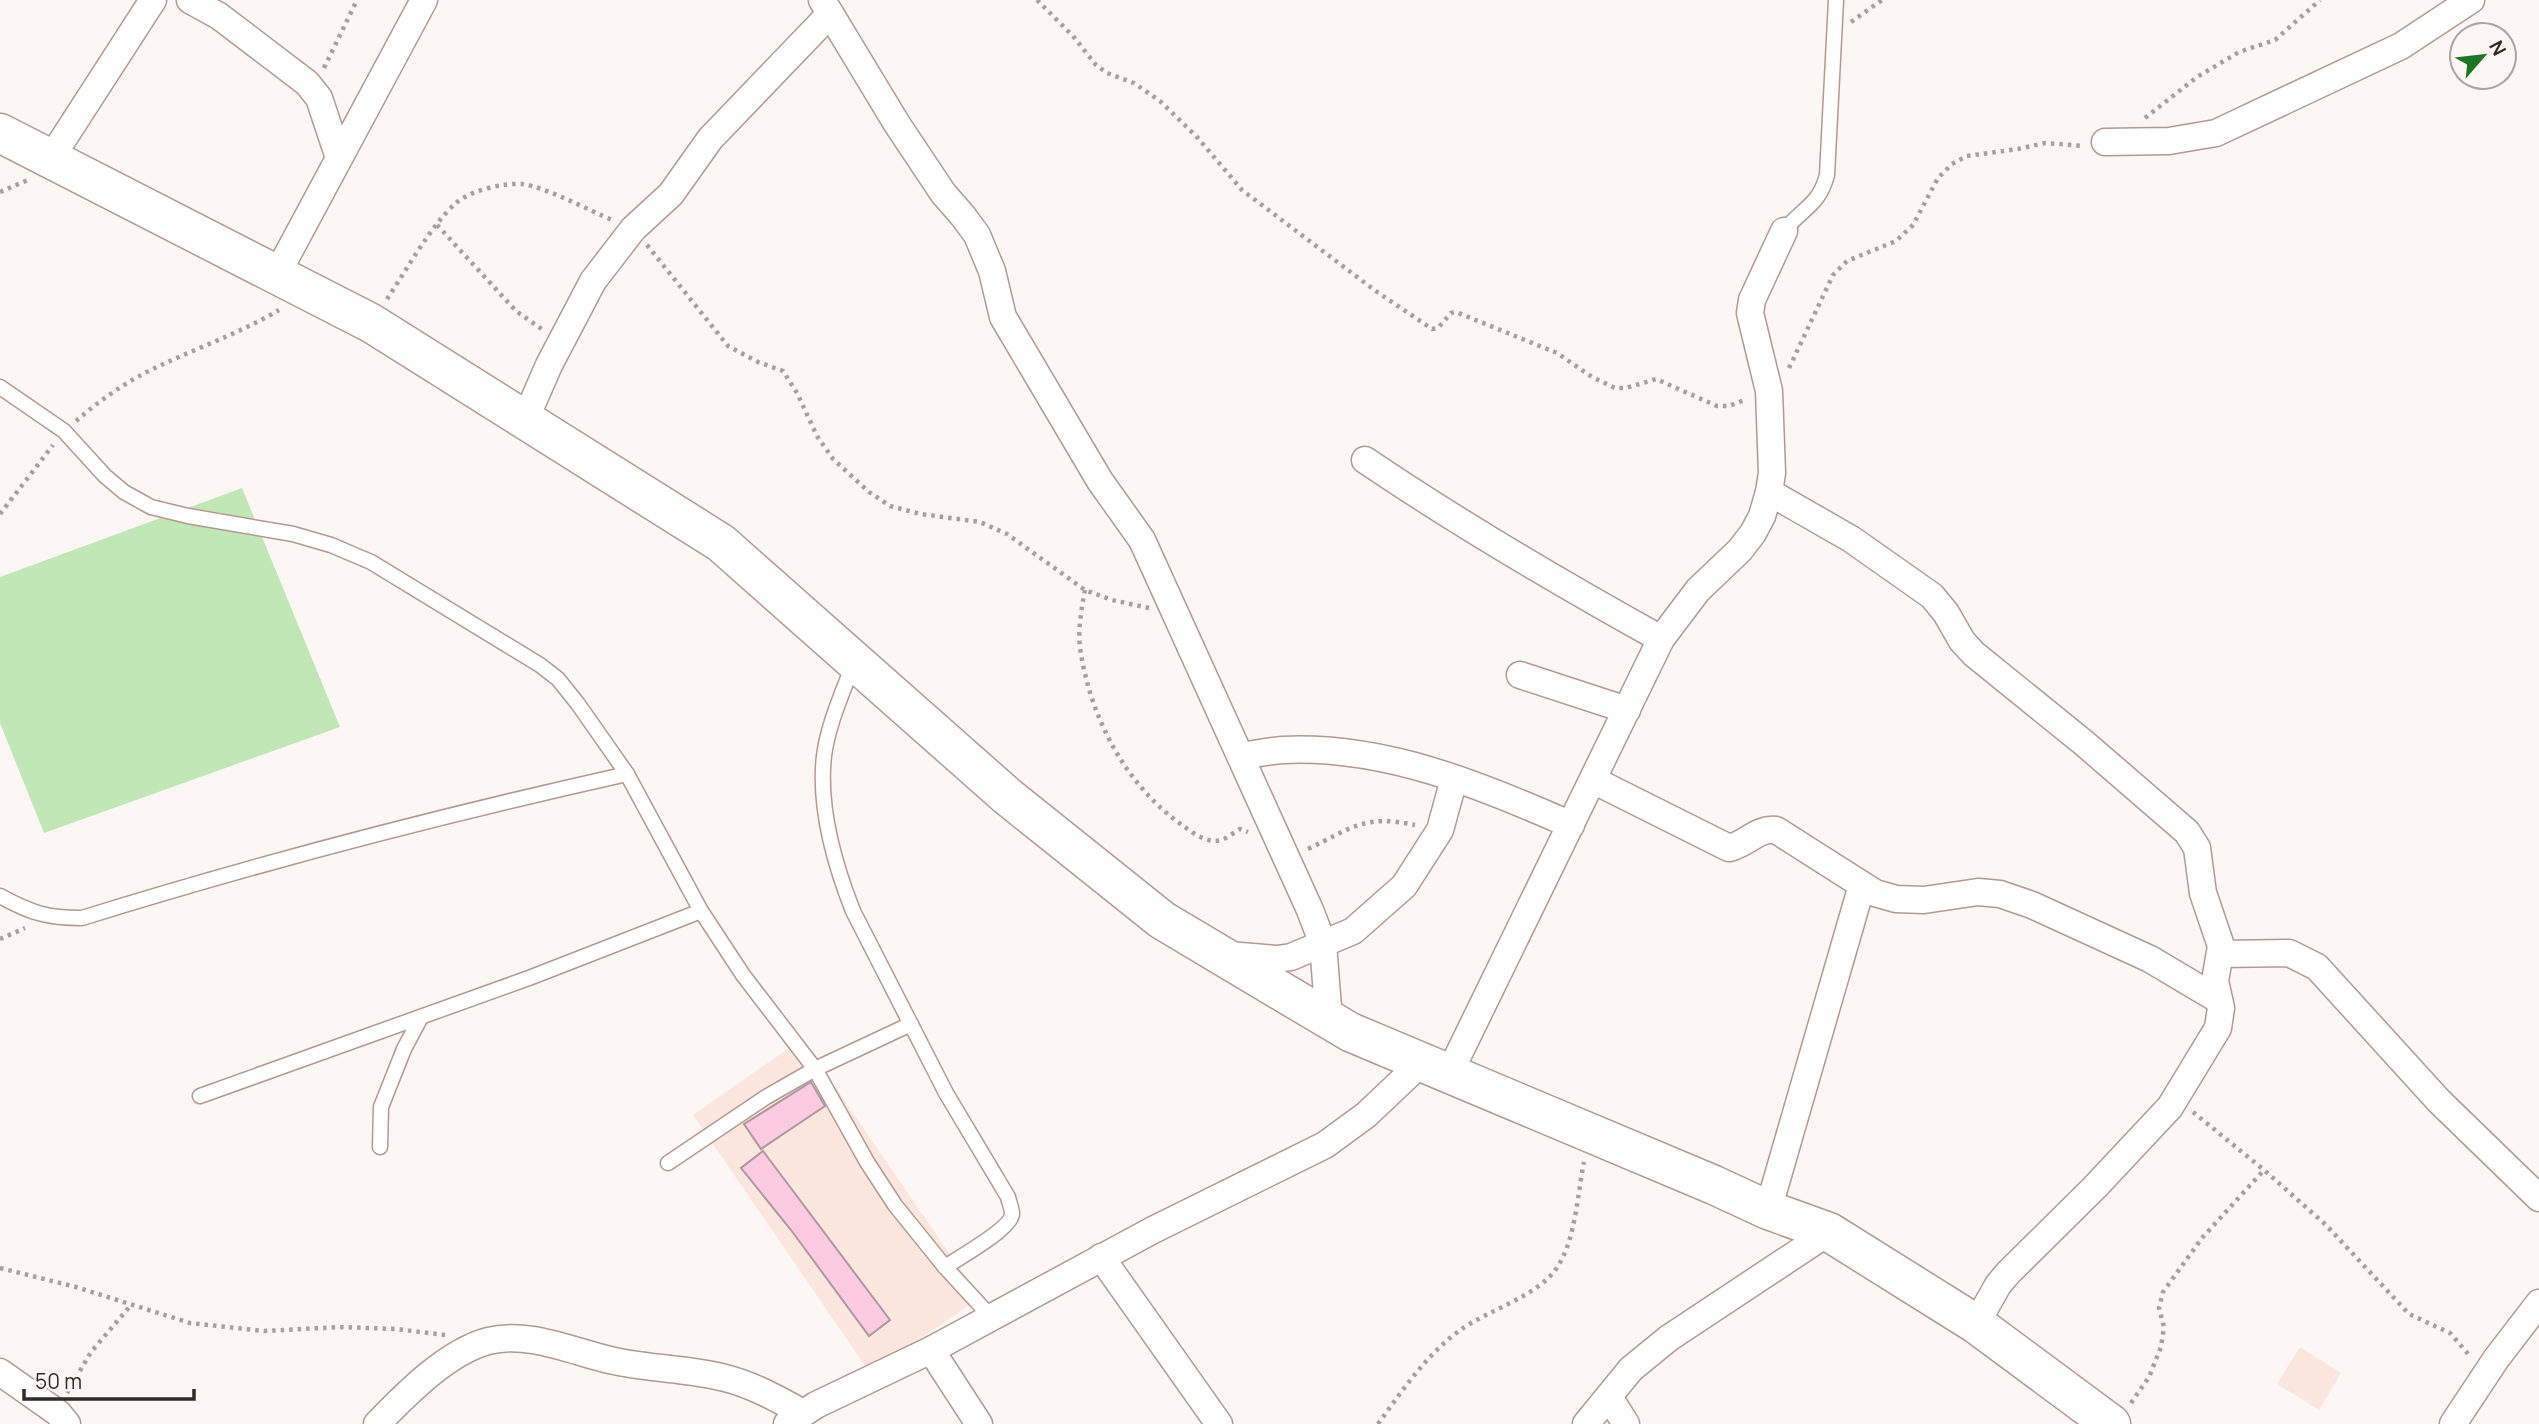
<svg xmlns="http://www.w3.org/2000/svg" width="2539" height="1424" font-family="Manrope,sans-serif">
<rect width="100%" height="100%" fill="#fcf6f4"/>
<g fill="#fce7df">
<polygon points="802,1039 980,1298 870,1373 693,1115"/>
<polygon points="2300,1347 2341,1373 2319,1410 2277,1384"/>
</g>
<polygon fill="#c2e7b7" points="242,488 340,727 44,833 0,723 0,577"/>
<g fill="#fbcbe2" stroke="#af96a1" stroke-width="2">
<polygon points="811,1082 825,1106 761,1149 744,1124"/>
<polygon points="763,1151 890,1320 869,1336 791,1230 741,1168"/>
</g>
<g fill="none" stroke-linecap="round" stroke-linejoin="round">
<g stroke="#b39a90" stroke-width="17">
<g id="lane">
<path d="M 1784,231 C 1802,208 1819,206 1827,175 L 1836,0"/>
<polyline points="0,387 64,431 105,476 124,492 151,507 188,516 293,534 331,545 371,562 540,665 558,679 578,704 627,774 701,911 743,975 815,1069 867,1162 895,1205 945,1267 991,1317"/>
<path d="M 854,662 C 843,692 828,724 824,756 C 818,808 834,863 853,911 L 946,1093 L 1008,1197 C 1009,1202 1012,1209 1012,1214 C 1011,1229 958,1258 945,1267"/>
<path d="M 0,896 C 31,913 47,918 82,918 C 262,862 444,815 627,774"/>
<polyline points="200,1096 529,978 701,911"/>
<polyline points="380,1147 381,1107 404,1049 421,1017"/>
<polyline points="668,1163 766,1097 815,1069 911,1024"/>
</g>
</g>
<g stroke="#b39a90" stroke-width="29">
<g id="street">
<polyline points="190,0 219,16 307,83 319,98 339,158"/>
<polyline points="822,0 897,124 943,193 963,216 977,235 992,271 1003,317 1100,481 1142,540 1310,910 1323,944 1329,1020"/>
<polyline points="2105,142 2169,141 2216,133 2401,46 2471,0"/>
<polyline points="51,158 153,0"/>
<polyline points="277,274 424,0"/>
<polyline points="525,420 549,365 593,281 633,229 671,194 710,139 830,14"/>
<path d="M 1365,460 C 1461,525 1560,583 1661,639"/>
<polyline points="1769,492 1851,539 1932,596 1946,613 1962,641 1974,654 2084,743 2187,832 2197,848 2203,893 2221,946 2215,981 2221,1008 2218,1028 2170,1107 2095,1187 2008,1273 1998,1285 1976,1324"/>
<polyline points="1520,675 1627,710"/>
<path d="M 1241,756 C 1255,754 1269,751 1283,750 C 1383,745 1481,785 1571,825"/>
<path d="M 1593,780 L 1729,848 C 1747,844 1757,828 1776,830 L 1875,893 L 1896,899 L 1924,900 L 1978,892 L 2000,894 L 2032,905 L 2150,959 L 2219,1000"/>
<polyline points="2222,954 2289,953 2317,967 2439,1101 2539,1198"/>
<polyline points="1228,955 1277,959 1291,957 1353,931 1404,886 1440,830 1454,779"/>
<polyline points="1449,1074 1661,639 1698,590 1740,550 1753,533 1762,516 1769,492 1772,473 1769,391 1750,313 1752,300 1784,231"/>
<polyline points="1768,1210 1862,885"/>
<polyline points="1101,1257 1219,1424"/>
<polyline points="931,1350 979,1424"/>
<polyline points="0,1372 58,1413 67,1424"/>
<polyline points="1609,1397 1626,1424"/>
<path d="M 377,1424 C 405,1395 447,1352 488,1341 C 531,1330 577,1354 619,1362 C 654,1369 691,1369 725,1378 C 753,1385 778,1399 803,1413"/>
<polyline points="787,1424 816,1405 931,1350 1153,1230 1325,1145 1366,1115 1421,1063"/>
<polyline points="1586,1424 1631,1369 1669,1338 1829,1232"/>
<polyline points="2453,1424 2496,1359 2539,1303"/>
</g>
</g>
<g stroke="#b39a90" stroke-width="41">
<polyline id="secondary" points="0,133 371,323 721,543 1007,796 1162,920 1350,1032 1714,1185 1768,1210 1829,1232 1976,1324 2111,1424"/>
</g>
<g stroke="#a8a09d" stroke-width="4.5" stroke-dasharray="3.5 5" stroke-linecap="butt">
<polyline points="1037,0 1073,36 1096,65 1107,73 1134,83 1160,101 1197,137 1242,190 1377,292 1432,329 1438,328 1451,313 1456,312 1557,353 1592,377 1615,388 1626,388 1656,379 1717,406 1729,406 1747,399"/>
<polyline points="1851,22 1882,0"/>
<polyline points="324,68 357,0"/>
<polyline points="2145,118 2197,77 2239,52 2275,40 2320,0"/>
<polyline points="0,192 28,180"/>
<polyline points="437,225 516,311 543,330"/>
<polyline points="647,245 728,346 758,362 783,371 797,393 817,436 833,459 869,492 890,506 921,514 980,522 1007,534 1085,590 1112,600 1149,608"/>
<path d="M 387,299 C 406,271 431,225 456,203 C 471,190 503,183 522,184 C 543,186 591,211 612,220"/>
<polyline points="1789,368 1833,275 1847,261 1896,241 1913,225 1938,178 1952,164 1967,156 2018,149 2045,143 2084,146"/>
<path d="M 76,421 C 100,400 127,381 157,367 C 197,348 240,333 279,310"/>
<polyline points="0,514 53,445"/>
<path d="M 1085,590 C 1081,611 1077,634 1081,654 C 1092,721 1127,786 1182,825 C 1193,833 1207,844 1221,840 C 1228,838 1234,832 1240,829 L 1248,832"/>
<path d="M 1308,849 C 1352,828 1364,814 1415,825"/>
<polyline points="0,939 25,928"/>
<polyline points="2193,1112 2264,1170 2326,1225 2409,1314 2450,1333 2470,1356"/>
<polyline points="0,1268 76,1287 190,1323 264,1331 340,1327 396,1329 445,1335"/>
<polyline points="67,1393 91,1352 131,1305"/>
<polyline points="2131,1403 2149,1377 2161,1347 2164,1327 2159,1308 2163,1292 2202,1238 2264,1170"/>
<path d="M 1378,1424 C 1402,1391 1426,1355 1459,1331 C 1487,1310 1540,1296 1558,1266 C 1576,1237 1577,1196 1584,1162"/>
</g>
<use href="#lane" stroke="#fff" stroke-width="14"/>
<use href="#street" stroke="#fff" stroke-width="26"/>
<use href="#secondary" stroke="#fff" stroke-width="38"/>
</g>
<g transform="translate(2483 56) rotate(62)"><circle r="33" fill="#fcf6f4" stroke="#aca4a1" stroke-width="2"/>
<path d="M0-5L12 26L0 18L-12 26Z" fill="#1d7623"/>
<text y="-10" font-size="19" font-weight="bold" text-anchor="middle" fill="#332925">N</text>
</g>
<path d="M24 1389v10h170v-10" fill="none" stroke="#332925" stroke-width="3.5"/>
<text x="35" y="1389" font-size="21" fill="#332925" stroke="#fcf6f4" stroke-width="5" paint-order="stroke">50 m</text>
</svg>
